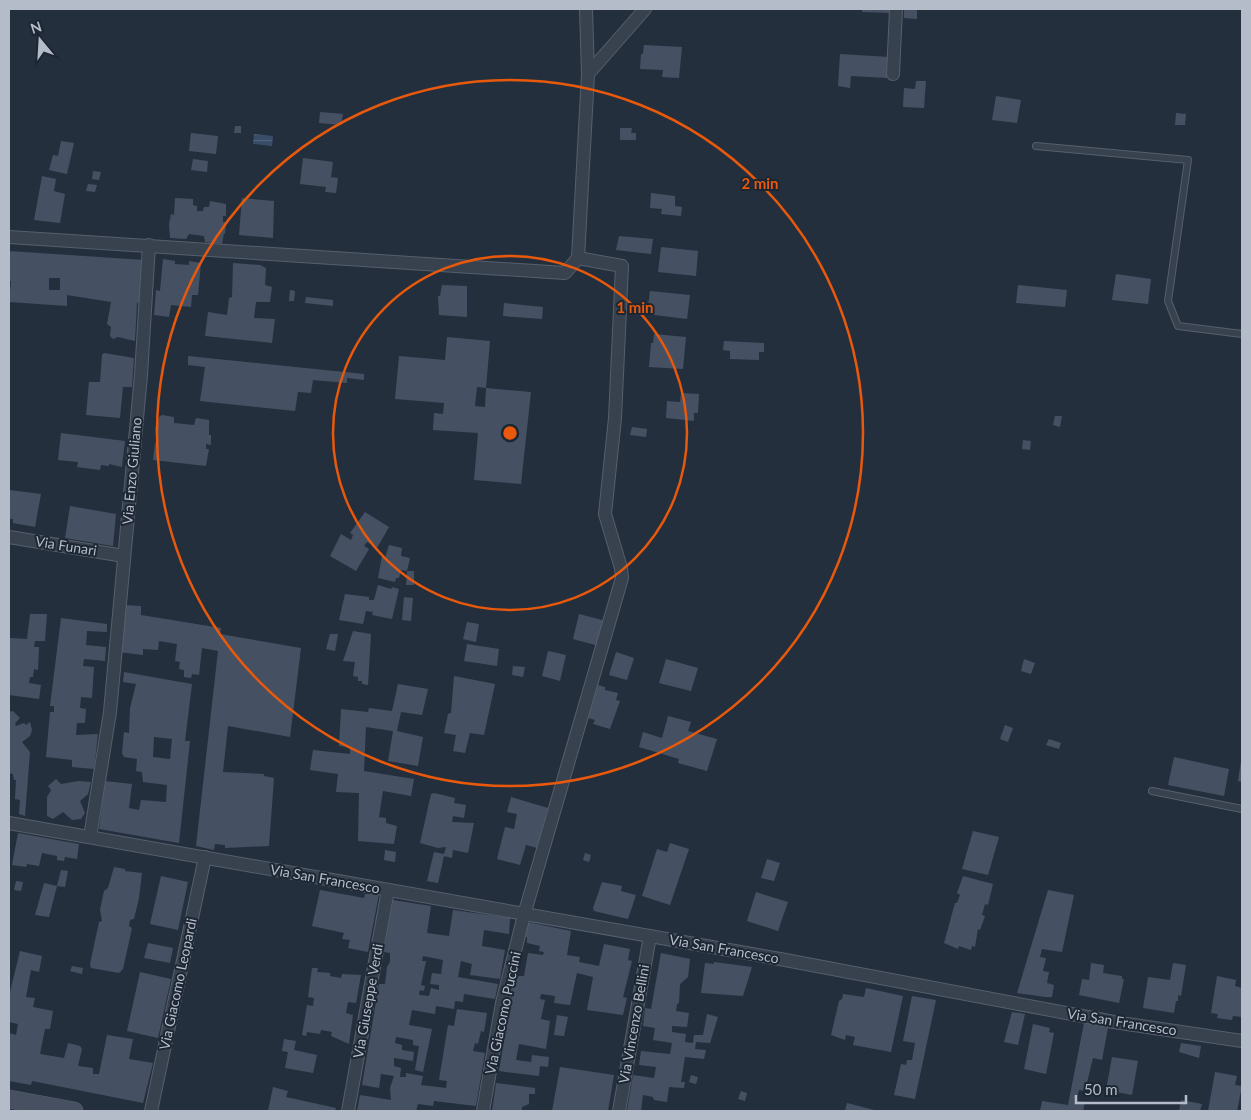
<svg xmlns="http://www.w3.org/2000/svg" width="1251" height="1120" font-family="Lato,sans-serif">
<defs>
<pattern id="water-rules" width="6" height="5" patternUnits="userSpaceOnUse" patternTransform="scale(1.25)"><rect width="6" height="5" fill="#394c67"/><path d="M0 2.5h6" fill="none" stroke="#53647b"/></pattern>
</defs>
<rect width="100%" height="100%" fill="#242f3e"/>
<polygon fill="url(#water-rules)" points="254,134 273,136 272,146 253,144"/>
<g fill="#455162" fill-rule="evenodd">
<polygon points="862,9 891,9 891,13 862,12"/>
<polygon points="904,9 917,9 917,19 904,18"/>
<polygon points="644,45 682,47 679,78 662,77 663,70 640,69 641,54 643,54"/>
<polygon points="840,54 889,57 888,78 851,76 850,88 838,86"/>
<polygon points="916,81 926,81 924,108 903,107 904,88 915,89"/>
<polygon points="996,96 1021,100 1017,123 992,120"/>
<polygon points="320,112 343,114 341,125 319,123"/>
<polygon points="1176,113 1186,114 1185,125 1175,125"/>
<polygon points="235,126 241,126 241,133 234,133"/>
<polygon points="620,128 632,128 631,133 636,133 636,140 620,140"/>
<polygon points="191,133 218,136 216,154 189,151"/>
<polygon points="61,141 74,143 67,174 49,170 53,155 58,156"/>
<polygon points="303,158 333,162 331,177 338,178 336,193 325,192 326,187 300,184"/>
<polygon points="193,159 208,161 207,172 191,170"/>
<polygon points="93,171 101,172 99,180 92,179"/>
<polygon points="42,176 56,179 54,191 65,194 60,223 34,220"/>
<polygon points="88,184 97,185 95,192 86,191"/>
<polygon points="651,193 675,196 675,206 682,207 681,216 661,214 662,209 650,208"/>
<polygon points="175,198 193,199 193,205 197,206 197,211 203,211 204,207 209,207 210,201 226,204 226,216 223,216 223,222 226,222 225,234 224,233 222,244 205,242 204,236 189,234 186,239 170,238 169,224 171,214 174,215"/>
<polygon points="242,198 274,201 273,238 239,235"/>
<polygon points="619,236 653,239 651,254 616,250"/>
<polygon points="661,247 698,251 696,276 658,272"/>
<path d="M 9,251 L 144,260 L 140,302 L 137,303 L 135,341 L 118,337 L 113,339 L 110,336 L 111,327 L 107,324 L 111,302 L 67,295 L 67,306 L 9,302 L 11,281 L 9,281 ZM 49,278 L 60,278 L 60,290 L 49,290 Z"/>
<polygon points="163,259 175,261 175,264 189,265 189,261 201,263 198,295 192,295 191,307 171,305 169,317 154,315 156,290 160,291"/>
<polygon points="233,263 260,265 266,268 265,285 272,287 270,302 256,302 254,318 275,319 272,343 205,336 208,312 227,315 229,298 232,297"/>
<polygon points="1116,274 1151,279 1148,304 1112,300"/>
<polygon points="442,285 467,286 467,317 439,315 438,296 440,296"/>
<polygon points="1018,285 1067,290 1065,307 1016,303"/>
<polygon points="290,290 295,291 294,301 289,301"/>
<polygon points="650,291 690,295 687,319 647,314"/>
<polygon points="306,297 333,300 333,306 305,303"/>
<polygon points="504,303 543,307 542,319 503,316"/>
<polygon points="654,334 686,337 683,369 649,367 651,343 653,343"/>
<path d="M 447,337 L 490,341 L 486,388 L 531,392 L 521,484 L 474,480 L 478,433 L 433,430 L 434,413 L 443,414 L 444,403 L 395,399 L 399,356 L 445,360 ZM 477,387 L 486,388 L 485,407 L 475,406 Z"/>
<polygon points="724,341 764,343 764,352 759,352 759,360 730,359 730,351 723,350"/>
<polygon points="104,353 134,358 132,387 123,387 120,418 86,415 89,382 100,382 102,355"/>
<polygon points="188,356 364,374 364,380 347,378 347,383 313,380 311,393 298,392 295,411 200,401 205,367 188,365"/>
<polygon points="681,393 699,394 698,413 694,413 694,421 666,418 667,401 680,402"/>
<polygon points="162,415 174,417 174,423 194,425 196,418 209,420 209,435 211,435 211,445 206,444 206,449 209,449 206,466 153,460 155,443 157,443 155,427 157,428 159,417"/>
<polygon points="1055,416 1062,416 1060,427 1053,425"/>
<polygon points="632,427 647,429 646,437 630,435"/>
<polygon points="61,433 125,441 122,467 109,464 109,466 101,465 100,470 77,467 78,462 58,460"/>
<polygon points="1023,440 1031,441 1030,450 1022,449"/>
<polygon points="9,490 41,494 35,527 13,523 13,519 9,519"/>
<polygon points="70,506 116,514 113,546 65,538"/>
<polygon points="365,512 389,527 377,548 367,542 364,546 369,549 356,571 330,556 341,534 351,540 353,535 350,533"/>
<polygon points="389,545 402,548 401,556 410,558 407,571 401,570 399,578 396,578 395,582 378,578 382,556 385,558"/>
<polygon points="407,571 414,571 414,585 406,585"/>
<polygon points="378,585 391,589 392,587 399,589 392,619 372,615 373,612 366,611 363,624 339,620 345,594 369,597 369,600 374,600"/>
<polygon points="404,597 413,598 411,621 402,620"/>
<polygon points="125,605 141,606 141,615 221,628 220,634 301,648 290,737 228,726 223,772 264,774 264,776 274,778 269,846 225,848 225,845 215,844 214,850 196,846 218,651 202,648 199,675 192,674 191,678 184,677 184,670 179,669 180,662 175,661 177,644 159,641 158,650 143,649 143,655 118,652"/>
<polygon points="30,614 47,614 45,641 35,641 34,647 39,647 38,670 34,669 33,677 30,677 29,683 41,685 39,699 9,695 10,638 27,639"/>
<polygon points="579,614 606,621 599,646 573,639"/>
<polygon points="61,618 107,624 107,632 87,631 86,645 106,647 105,661 84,659 83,666 94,667 92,698 81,697 80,708 86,709 85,723 77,723 76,735 98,734 94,769 72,767 72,760 46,757 50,712 54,712 54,706 50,706"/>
<polygon points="467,622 479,624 476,642 463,639"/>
<polygon points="353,631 371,634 368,685 362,684 362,681 358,681 358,677 353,676 355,662 343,661"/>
<polygon points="330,634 338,634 335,651 326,649"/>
<polygon points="467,644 499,649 497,666 464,661"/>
<polygon points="548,651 566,655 560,681 542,676"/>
<polygon points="616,652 634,658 627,680 609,675"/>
<polygon points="666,659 698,668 691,691 659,683"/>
<polygon points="1024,659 1035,663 1031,674 1021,671"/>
<polygon points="513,666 525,667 523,677 512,675"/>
<path d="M 124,672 L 192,684 L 185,741 L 190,741 L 179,843 L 99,829 L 105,781 L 132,784 L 129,808 L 139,810 L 141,800 L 166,802 L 167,785 L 143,782 L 142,772 L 136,771 L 137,759 L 124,757 L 122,753 L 124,732 L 129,733 L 130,708 L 136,684 L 123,682 ZM 154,737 L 172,739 L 170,759 L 153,757 Z"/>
<polygon points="454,676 495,684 484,735 470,733 465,753 453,751 456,735 444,733 448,714 451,713"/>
<polygon points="398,684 428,689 422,715 401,712 397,731 423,737 418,766 388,761 393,731 366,727 364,771 414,779 411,796 383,791 379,817 386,818 386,823 397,826 394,844 358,841 359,793 336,792 338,774 310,770 313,750 350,754 350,747 339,746 341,709 368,712 369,708 392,711"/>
<polygon points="598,685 605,687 605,690 618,693 616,700 620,701 610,729 593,724 595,720 588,718"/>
<polygon points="13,711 20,718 15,723 16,726 24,723 26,725 30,722 32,730 30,736 22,742 30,752 25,816 19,814 20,800 15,799 16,780 14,780 13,774 9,773 9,712"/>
<polygon points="668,716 691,722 688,731 717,739 707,771 678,763 679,759 639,747 643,732 662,738"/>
<polygon points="1005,725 1013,728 1008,742 1000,739"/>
<polygon points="1049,739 1061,743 1059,749 1046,745"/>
<polygon points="1174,757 1229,769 1224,796 1168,785"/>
<polygon points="1241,761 1242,761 1242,782 1238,781"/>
<polygon points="56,779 61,784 79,781 91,782 88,794 80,801 85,813 81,819 72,820 63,812 53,819 47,816 47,797 51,790 48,786"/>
<polygon points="434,793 455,798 454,803 466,805 464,818 453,816 452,822 474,823 468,853 453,850 452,858 444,856 438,883 427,881 434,852 444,854 446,847 438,848 420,843 431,794"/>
<polygon points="511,797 548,808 537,848 526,845 520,865 497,859 505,827 514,829 517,814 507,812"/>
<polygon points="973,831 999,837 988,875 962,869"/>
<polygon points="18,833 79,844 77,859 65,857 64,861 57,860 57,856 42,853 39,866 27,864 26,867 12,865"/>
<polygon points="670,843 689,849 670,905 642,896 657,849 667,852"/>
<polygon points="385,850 396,852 395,862 384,860"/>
<polygon points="585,853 591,855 589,862 583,860"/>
<polygon points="767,859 780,863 774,881 761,878"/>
<polygon points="114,867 125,869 125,871 142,873 139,898 134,919 130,920 129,926 132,928 123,969 119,973 91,968 90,964 99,922 102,921 100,910 104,891 108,888"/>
<polygon points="61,870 68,871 65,887 57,886"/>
<polygon points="161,876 188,882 178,930 150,924"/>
<polygon points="963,876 993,884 988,905 985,904 982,915 985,916 980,930 978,929 975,947 972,946 971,950 959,946 958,949 944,943 955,903 957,903 960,895 957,893"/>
<polygon points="16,881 23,882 21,891 14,890"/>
<polygon points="602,882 622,886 621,891 636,895 628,919 594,911 593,908"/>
<polygon points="44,883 57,886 49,917 35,915"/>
<polygon points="320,890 364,898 365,894 379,894 368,952 348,948 350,940 342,939 344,933 312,926"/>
<polygon points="1048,890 1074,895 1062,952 1042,949 1040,957 1046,958 1043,971 1049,972 1047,983 1054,985 1052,997 1045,997 1017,993"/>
<polygon points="756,892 788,902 778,931 747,921"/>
<path d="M 393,900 L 431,906 L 427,933 L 449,936 L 453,910 L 510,918 L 509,934 L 484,930 L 482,946 L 505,950 L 500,979 L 470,975 L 472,964 L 461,961 L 458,977 L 498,984 L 495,999 L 464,994 L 463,1002 L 455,1001 L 454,1009 L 436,1006 L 435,1014 L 412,1010 L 409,1025 L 432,1029 L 423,1072 L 415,1070 L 419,1046 L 413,1045 L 413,1040 L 396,1037 L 395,1043 L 402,1045 L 402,1050 L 414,1052 L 413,1061 L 394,1058 L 394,1066 L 401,1068 L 400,1077 L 406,1077 L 406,1073 L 423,1076 L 421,1085 L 446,1088 L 447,1081 L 439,1080 L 448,1025 L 454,1026 L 457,1009 L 487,1013 L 484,1032 L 481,1031 L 478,1044 L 475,1043 L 473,1051 L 485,1053 L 476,1106 L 434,1101 L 433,1106 L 418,1104 L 416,1111 L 357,1111 L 360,1095 L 391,1100 L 390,1088 L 394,1076 L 381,1074 L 379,1088 L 362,1085 L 379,984 L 385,984 L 387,967 L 390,962 L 390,953 L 384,952 ZM 423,956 L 443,960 L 441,974 L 432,973 L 430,984 L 439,985 L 439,990 L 431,988 L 429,996 L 419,995 L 420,990 L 424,991 L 425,986 L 421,985 L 426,961 L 422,961 Z"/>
<polygon points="527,922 571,931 567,955 580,957 579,962 599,966 604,944 630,949 628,960 632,961 623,997 627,998 623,1015 587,1010 593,977 577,973 570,1005 554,1003 555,996 541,994 540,999 545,1000 541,1019 550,1021 546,1049 519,1044 516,1060 531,1062 532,1055 549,1057 548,1067 540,1066 539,1076 499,1071 515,976 524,976 528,953 543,955 544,952 539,951 540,946 527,943 527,937 521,936"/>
<polygon points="148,943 173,948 170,963 144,958"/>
<polygon points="20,951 42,956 39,972 31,970 26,997 35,998 33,1007 53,1011 50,1029 45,1029 40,1054 64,1058 68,1043 80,1046 82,1049 78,1066 93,1068 93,1074 99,1074 107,1035 133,1039 129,1059 153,1063 143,1103 32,1081 31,1085 9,1081 9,1033 16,1035 18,1024 9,1022 9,996"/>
<polygon points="661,953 690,959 688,977 680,984 679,1003 677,1004 676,1011 689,1013 687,1027 672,1026 672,1032 686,1034 685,1042 693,1043 694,1035 703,1035 707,1014 718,1017 710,1043 696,1042 695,1049 706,1050 704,1059 685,1057 681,1082 685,1082 684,1088 669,1087 667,1102 654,1100 653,1097 643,1095 641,1111 627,1111 633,1075 654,1078 656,1067 639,1065 641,1051 670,1054 672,1043 653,1040 655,1028 643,1026 645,1008 651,1009"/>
<polygon points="714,962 752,967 743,996 701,993 705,963 714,964"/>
<polygon points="1091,963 1104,965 1103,973 1122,976 1122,979 1124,979 1119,1003 1079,995 1082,979 1089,980"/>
<polygon points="1173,963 1186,965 1181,996 1178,995 1178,1001 1176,1001 1174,1013 1143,1008 1148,977 1170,980"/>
<polygon points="72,966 83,968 82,974 70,971"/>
<polygon points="312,968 318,968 317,972 330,973 330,976 341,978 342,974 361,975 356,1003 348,1002 346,1013 353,1015 349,1044 331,1036 332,1032 321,1030 320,1034 307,1032 306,1036 302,1035 307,1005 313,1006 314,998 308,997"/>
<polygon points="140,972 171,979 158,1038 127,1031"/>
<polygon points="1217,976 1236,980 1235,986 1242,988 1242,1017 1233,1016 1232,1020 1217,1018 1218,1014 1211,1013"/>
<polygon points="866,988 903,996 891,1052 853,1045 855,1037 846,1035 845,1040 831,1035 839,1001 842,999 843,994 864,997"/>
<polygon points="912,996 936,1000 915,1099 894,1095 901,1064 906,1065 907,1060 912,1060 915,1043 903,1041"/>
<polygon points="1012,1012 1025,1014 1018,1045 1004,1042"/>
<polygon points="557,1015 568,1017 564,1036 554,1035"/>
<polygon points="1084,1023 1108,1028 1102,1060 1093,1058 1085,1091 1079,1090 1076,1101 1085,1102 1083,1111 1040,1111 1042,1101 1068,1105"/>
<polygon points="1033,1024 1050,1028 1049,1032 1054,1033 1046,1074 1024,1069"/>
<polygon points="284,1039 296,1041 294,1050 317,1055 313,1073 285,1068 288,1052 282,1051"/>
<polygon points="1181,1043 1201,1046 1199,1058 1179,1052"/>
<polygon points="1112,1057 1138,1061 1132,1095 1106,1090"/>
<polygon points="560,1067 614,1075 608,1111 552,1111"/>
<polygon points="1215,1072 1237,1076 1235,1085 1242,1086 1237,1111 1208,1111"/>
<polygon points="691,1075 698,1077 696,1084 689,1082"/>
<polygon points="496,1083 535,1088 535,1094 529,1094 529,1104 522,1107 522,1111 492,1111"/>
<polygon points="273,1087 288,1091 286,1097 336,1108 335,1111 268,1111"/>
<polygon points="741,1091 747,1093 745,1101 738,1099"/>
<polygon points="1181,1100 1202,1104 1200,1111 1179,1111"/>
<polygon points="847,1103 878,1111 845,1111"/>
</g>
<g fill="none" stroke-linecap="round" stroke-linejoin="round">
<g stroke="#565f6c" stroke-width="8">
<g id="service">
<polyline points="1036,146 1188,160 1168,301 1178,326 1242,334"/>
<polyline points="1152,791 1242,809"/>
</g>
</g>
<g stroke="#565f6c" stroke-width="14">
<g id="minor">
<polyline points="588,74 645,9"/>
<polyline points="893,74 896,9"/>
<polyline points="9,237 565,273 578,258 588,74 586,9"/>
<polyline points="9,537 124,556"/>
<polyline points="9,823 780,959 1114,1022 1242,1041"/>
<polyline points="90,837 110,712 141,375 149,245"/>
<polyline points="151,1111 205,857"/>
<polyline points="348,1111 388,890"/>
<polyline points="483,1111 502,1003 524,915 622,578 621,568 605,514 615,418 622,266 578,258"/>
<polyline points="619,1111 650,936"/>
</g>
</g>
<g stroke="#565f6c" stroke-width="19">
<polyline id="secondary" points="9,1099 74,1111"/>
</g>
<use href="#service" stroke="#38414e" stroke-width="6"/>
<use href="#minor" stroke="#38414e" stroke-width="12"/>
<use href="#secondary" stroke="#465061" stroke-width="18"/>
</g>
<g fill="none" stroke="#e8590c" stroke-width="2.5">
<circle cx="510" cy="433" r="177"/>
<circle cx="510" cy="433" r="353"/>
</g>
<g text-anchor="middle" stroke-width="4" stroke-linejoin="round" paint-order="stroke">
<g font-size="14" fill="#b4bcc9" stroke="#1d2633">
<text transform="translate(132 471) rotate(-85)" y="5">Via Enzo Giuliano</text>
<text transform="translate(66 546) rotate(9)" y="5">Via Funari</text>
<text transform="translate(325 879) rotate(10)" y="5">Via San Francesco</text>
<text transform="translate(724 949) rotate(10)" y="5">Via San Francesco</text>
<text transform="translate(178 984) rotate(-78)" y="5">Via Giacomo Leopardi</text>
<text transform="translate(368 1001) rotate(-80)" y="5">Via Giuseppe Verdi</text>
<text transform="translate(503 1013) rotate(-78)" y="5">Via Giacomo Puccini</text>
<text transform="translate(1122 1022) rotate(9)" y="5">Via San Francesco</text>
<text transform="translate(634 1024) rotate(-80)" y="5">Via Vincenzo Bellini</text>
</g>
</g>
<circle cx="510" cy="433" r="8" fill="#e8590c" stroke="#1d2633" stroke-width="2.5"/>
<g font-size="15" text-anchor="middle" font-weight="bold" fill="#e8590c" stroke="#1d2633" stroke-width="4" stroke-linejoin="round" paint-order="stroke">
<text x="760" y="189">2 min</text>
<text x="635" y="313">1 min</text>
</g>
<rect width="1251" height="1120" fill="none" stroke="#b4bcc9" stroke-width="20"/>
<g transform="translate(40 40) rotate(342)" stroke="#1d2633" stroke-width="4" paint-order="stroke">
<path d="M0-4L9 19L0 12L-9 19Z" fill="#b4bcc9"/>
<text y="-8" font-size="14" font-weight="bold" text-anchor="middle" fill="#b4bcc9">N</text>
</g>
<path d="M1076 1095v8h110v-8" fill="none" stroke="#b4bcc9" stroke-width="2.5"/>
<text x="1084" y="1095" font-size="15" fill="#b4bcc9" stroke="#1d2633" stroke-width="4" paint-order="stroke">50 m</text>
</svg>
